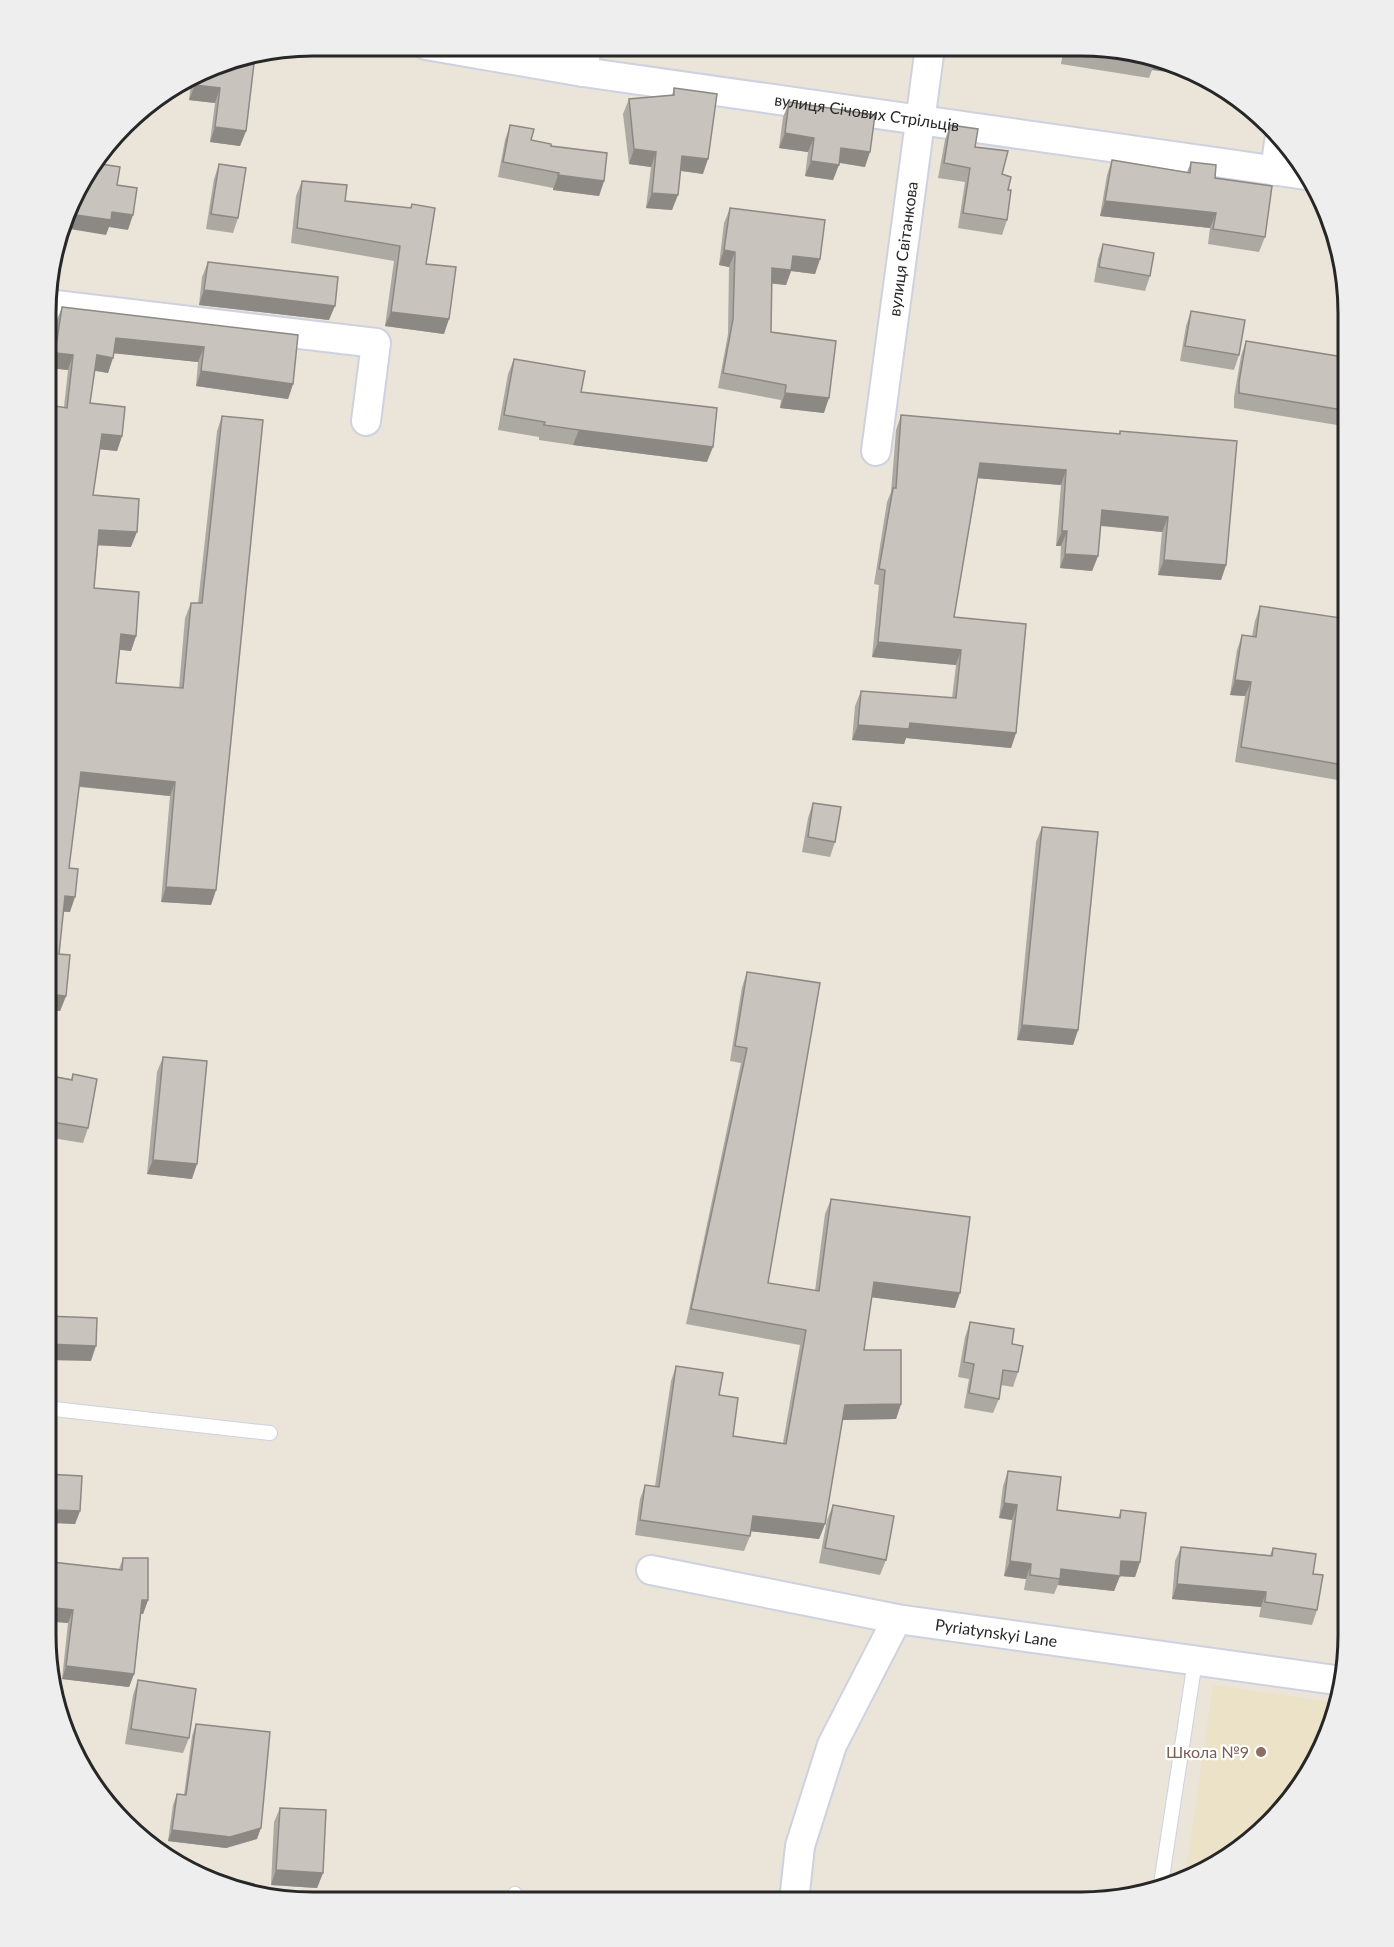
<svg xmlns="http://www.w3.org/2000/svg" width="1394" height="1947" font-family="Lato,sans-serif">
<rect width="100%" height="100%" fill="#eae4d9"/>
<polygon fill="#ece2c8" points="1213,1685 1338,1703 1335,1721 1304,1784 1258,1836 1200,1875 1185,1878"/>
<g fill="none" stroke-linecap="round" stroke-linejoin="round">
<g stroke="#ced1e0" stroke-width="16">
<g id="lane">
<polyline points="45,1408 270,1433"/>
<polyline points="1161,1884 1195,1661"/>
<polyline points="514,1900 515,1894"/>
</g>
</g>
<g stroke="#ced1e0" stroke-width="32">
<g id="street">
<path id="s1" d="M 426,45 L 583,72 L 1306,175"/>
<polyline points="583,72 587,46"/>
<polyline points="1275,171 1279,142"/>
<polyline points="47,304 376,343 366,421"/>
<path id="s2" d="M 876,451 L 930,47"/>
<path id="s3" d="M 651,1570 L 897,1619 L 1343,1681"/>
<polyline points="794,1901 800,1846 832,1745 897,1619"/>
</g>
</g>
<use href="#lane" stroke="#fff" stroke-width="14"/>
<use href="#street" stroke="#fff" stroke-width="28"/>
</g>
<g fill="#aca8a2">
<polygon points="1064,47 1117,47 1184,65 1152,70 1149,78 1061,64"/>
<polygon points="226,59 246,131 240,146 210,142 215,103 189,100 191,83 185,83"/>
<polygon points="674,88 703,174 680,171 672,210 646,208 651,167 629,164 623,114 629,99 672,95"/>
<polygon points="789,102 865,167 839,163 833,180 805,176 808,152 779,148 783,117"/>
<polygon points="510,125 531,140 551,146 604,181 599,196 553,190 553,188 498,177 505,140"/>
<polygon points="950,125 975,147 1002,174 1008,190 1007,220 1002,235 958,228 965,182 938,178 945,140"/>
<polygon points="1112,160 1187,172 1191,162 1215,178 1265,237 1259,252 1208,244 1210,228 1100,216 1107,175"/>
<polygon points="219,164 238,218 233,233 206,229 214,179"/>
<polygon points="302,181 345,201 410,208 412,204 426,264 444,334 385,326 394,261 291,243 296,196"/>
<polygon points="730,208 820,259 815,274 791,271 786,285 772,283 771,332 824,413 780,408 781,400 718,388 728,334 729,267 719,265 724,223"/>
<polygon points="1103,244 1150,276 1145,291 1094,282 1098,259"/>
<polygon points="208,262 329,320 199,305 202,277"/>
<polygon points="62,307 298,335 293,384 288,399 196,386 198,362 114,353 108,373 95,371 90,403 122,436 117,451 100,449 93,495 131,547 97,545 94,588 136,636 131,651 120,650 116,683 179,688 185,618 191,603 198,603 217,431 222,416 216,890 211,905 161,902 170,796 79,787 69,868 70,912 63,912 59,954 66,996 60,1011 46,1009 47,436 49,421 55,406 64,407 68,370 49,368 56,322"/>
<polygon points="1191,311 1239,355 1234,370 1180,361 1186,326"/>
<polygon points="1246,341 1349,358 1349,427 1234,408 1234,397 1241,356"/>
<polygon points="514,359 581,392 707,462 573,445 539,440 539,437 498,430 508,374"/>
<polygon points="901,415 1119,434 1120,431 1226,565 1221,580 1158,575 1162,532 1100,526 1098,556 1092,571 1060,568 1061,546 1056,546 1061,485 978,478 954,617 1016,733 1011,748 906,738 904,744 852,740 855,706 861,691 952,698 956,665 872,657 879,585 874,584 887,502 891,492 896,430"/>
<polygon points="1347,605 1349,606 1349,782 1235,762 1245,696 1230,695 1237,650 1242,635 1252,636 1255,621 1260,606 1342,619"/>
<polygon points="813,803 835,842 830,857 802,852 808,818"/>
<polygon points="1042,827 1078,1030 1073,1045 1017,1040 1036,842"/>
<polygon points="747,972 768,1283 815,1291 825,1214 831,1199 955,1308 872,1297 864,1350 901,1404 896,1419 842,1420 825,1524 819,1539 751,1531 750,1536 744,1551 635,1535 640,1499 645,1485 655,1486 671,1381 676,1366 719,1395 733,1436 783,1443 800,1345 686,1324 741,1063 730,1061 742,987"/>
<polygon points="163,1057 192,1179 147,1174 157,1072"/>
<polygon points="73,1074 88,1128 83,1143 46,1137 46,1075 71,1079"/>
<polygon points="970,1322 1012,1344 1018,1372 1013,1387 1001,1385 999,1399 993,1413 964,1408 969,1379 958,1377 965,1337"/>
<polygon points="1008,1471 1057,1510 1118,1518 1121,1510 1140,1562 1135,1577 1120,1576 1114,1591 1058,1585 1054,1594 1024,1590 1026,1579 1004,1576 1012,1520 999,1518 1003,1486"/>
<polygon points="45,1474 80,1511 75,1524 57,1523 52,1562 119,1569 123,1558 148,1600 143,1614 141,1614 134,1674 129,1687 62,1679 68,1623 45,1621"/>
<polygon points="833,1505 886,1560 880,1575 819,1563 827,1520"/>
<polygon points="1181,1547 1270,1555 1273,1548 1313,1574 1317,1610 1312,1625 1259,1617 1261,1607 1172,1599 1175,1561"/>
<polygon points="138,1680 189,1738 183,1753 125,1744 133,1695"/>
<polygon points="196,1724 257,1839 226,1848 168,1841 173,1805 177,1794 184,1795 192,1736"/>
<polygon points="280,1808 323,1873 317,1888 271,1885 274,1822"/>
</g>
<g fill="#8c8884">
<polygon points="1155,57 1184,65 1205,77 1152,70 1155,64"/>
<polygon points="193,78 191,83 185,83"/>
<polygon points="195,85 220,88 215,103 189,100"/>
<polygon points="215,127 246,131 240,146 210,142"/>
<polygon points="785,133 814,138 808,152 779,148"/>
<polygon points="841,148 870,152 865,167 836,162"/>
<polygon points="634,149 656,152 651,167 629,164"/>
<polygon points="682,156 708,159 703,174 676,170"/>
<polygon points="811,161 839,165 833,180 805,176"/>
<polygon points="558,175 604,181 599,196 553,190"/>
<polygon points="652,193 678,195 672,210 646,208"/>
<polygon points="1105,201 1216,213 1210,228 1100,216"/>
<polygon points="112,212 133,215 128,230 109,227 106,235 64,228 69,214"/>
<polygon points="724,250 735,252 729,267 719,265"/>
<polygon points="793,256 820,259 815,274 791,271 786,285 766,283 772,268"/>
<polygon points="204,290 335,306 329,320 199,305"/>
<polygon points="391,312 449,319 444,334 385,326"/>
<polygon points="116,338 204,347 198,362 111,353"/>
<polygon points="55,353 73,355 68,370 49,368"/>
<polygon points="97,355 113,358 108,373 92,370"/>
<polygon points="201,371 293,384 288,399 196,386"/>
<polygon points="785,393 829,398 824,413 780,408"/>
<polygon points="579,430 713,447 707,462 573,445"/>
<polygon points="102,434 122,436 117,451 97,449"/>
<polygon points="980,463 1066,470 1061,485 975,478"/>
<polygon points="1102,510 1168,517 1162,532 1096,525"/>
<polygon points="99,530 137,532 131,547 93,545"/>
<polygon points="1062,531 1067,531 1061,546 1056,546"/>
<polygon points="1065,554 1098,556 1092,571 1060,568"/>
<polygon points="1164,560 1226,565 1221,580 1158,575"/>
<polygon points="121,634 136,636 131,651 116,649"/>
<polygon points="878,642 961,650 956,665 872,657"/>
<polygon points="1235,680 1251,682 1245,696 1230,695"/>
<polygon points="910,723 1016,733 1011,748 906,738 904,744 852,740 858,725"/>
<polygon points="81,772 175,782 170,796 76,786"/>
<polygon points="166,887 216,890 211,905 161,902"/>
<polygon points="65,896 75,897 70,912 59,911"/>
<polygon points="46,994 66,996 60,1011 46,1009"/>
<polygon points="1022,1025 1078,1030 1073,1045 1017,1040"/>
<polygon points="153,1160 197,1164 192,1179 147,1174"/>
<polygon points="874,1282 960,1293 955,1308 869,1297"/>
<polygon points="46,1344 96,1346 91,1361 45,1360"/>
<polygon points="901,1404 896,1419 839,1420 845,1405"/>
<polygon points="1004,1503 1017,1505 1012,1520 999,1518"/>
<polygon points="58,1510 80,1511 75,1524 53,1523"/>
<polygon points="753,1516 825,1524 819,1539 748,1531"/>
<polygon points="1010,1561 1031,1564 1026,1579 1004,1576"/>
<polygon points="1121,1561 1140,1562 1135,1577 1116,1576"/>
<polygon points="1061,1569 1120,1576 1114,1591 1058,1585"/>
<polygon points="1177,1584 1266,1592 1261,1607 1172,1599"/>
<polygon points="142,1600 148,1600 143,1614 138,1613"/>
<polygon points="45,1607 73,1610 68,1623 45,1621"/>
<polygon points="66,1666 134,1674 129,1687 62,1679"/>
<polygon points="261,1828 257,1839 226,1848 168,1841 172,1830"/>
<polygon points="276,1870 323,1873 317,1888 271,1885"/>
</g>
<g fill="#c8c3bc" stroke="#8c8884" stroke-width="1.5">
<polygon points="1067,47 1117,47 1156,58 1155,64 1067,49"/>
<polygon points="255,55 246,131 215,127 220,88 195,85 196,77 226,59"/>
<polygon points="674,88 717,94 708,159 682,156 678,195 652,193 656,152 634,149 629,99 674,95"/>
<polygon points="789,102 875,115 870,152 841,148 839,165 811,161 814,138 785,133"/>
<polygon points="510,125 534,129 531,140 551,144 551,146 607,153 604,181 558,175 559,173 503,162"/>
<polygon points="950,125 978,129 975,147 1008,151 1002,174 1011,177 1008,190 1011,190 1007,220 963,213 970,168 944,163"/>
<polygon points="1112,160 1190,173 1191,162 1216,165 1215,178 1272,186 1265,237 1213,229 1216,213 1105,201"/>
<polygon points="94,163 120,167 117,185 137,188 133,215 112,212 111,220 69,214 81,179"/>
<polygon points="219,164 246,168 238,218 211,214"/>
<polygon points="302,181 347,185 345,201 411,208 412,204 435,208 426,264 456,267 449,319 391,312 400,246 297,228"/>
<polygon points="730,208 825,220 820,259 793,256 791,270 772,268 771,332 836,341 829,398 785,393 786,385 723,373 733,319 735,252 724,250"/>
<polygon points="1103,244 1154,253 1150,276 1099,267"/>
<polygon points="208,262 338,277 335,306 204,290"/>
<polygon points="62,307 298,335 293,384 201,371 204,347 116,338 113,358 97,355 90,403 125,407 122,436 102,434 93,495 139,499 137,532 99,530 94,588 139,592 136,636 121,634 116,683 183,688 191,603 202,603 222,416 263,420 216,890 166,887 175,782 81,772 69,868 78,869 75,897 65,896 59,954 70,955 66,996 46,994 47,477 49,456 47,456 55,406 67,408 73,355 55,353"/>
<polygon points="1191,311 1245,320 1239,355 1185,346"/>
<polygon points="1246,341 1349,358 1349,411 1239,393 1239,382"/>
<polygon points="514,359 585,371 581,392 717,408 713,447 579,430 544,425 545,422 504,415"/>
<polygon points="901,415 1120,434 1120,431 1237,441 1226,565 1164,560 1168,517 1102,510 1098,556 1065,554 1067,531 1062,531 1066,470 980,463 954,617 1026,624 1016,733 910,723 909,729 858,725 861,691 956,698 961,650 878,642 885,570 879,569 893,488 896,488"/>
<polygon points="1347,605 1349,606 1349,766 1241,747 1251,682 1235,680 1242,635 1256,637 1260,606 1347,619"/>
<polygon points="813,803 841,807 835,842 808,837"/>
<polygon points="1042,827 1098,832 1078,1030 1022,1025"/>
<polygon points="747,972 820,983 768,1283 819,1291 831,1199 970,1217 960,1293 874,1282 864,1350 901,1350 901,1404 845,1405 825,1524 753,1516 750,1536 640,1520 645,1485 659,1487 676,1366 723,1373 719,1395 738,1398 733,1436 786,1444 806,1330 691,1309 747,1048 735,1046"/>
<polygon points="163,1057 207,1061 197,1164 153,1160"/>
<polygon points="73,1074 97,1079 88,1128 46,1121 46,1075 72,1080"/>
<polygon points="46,1316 97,1318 96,1346 46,1344"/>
<polygon points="970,1322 1014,1329 1012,1344 1023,1346 1018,1372 1003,1370 999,1399 969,1393 974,1364 964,1362"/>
<polygon points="1008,1471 1061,1477 1057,1510 1120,1518 1121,1510 1146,1513 1140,1562 1121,1561 1120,1576 1061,1569 1060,1579 1030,1575 1031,1564 1010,1561 1017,1505 1004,1503"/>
<polygon points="45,1474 82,1476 80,1511 58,1510 52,1562 122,1570 123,1558 148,1558 148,1600 142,1600 134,1674 66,1666 73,1610 45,1607"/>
<polygon points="833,1505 894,1516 886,1560 825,1548"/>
<polygon points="1181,1547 1272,1556 1273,1548 1316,1554 1313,1574 1323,1575 1317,1610 1265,1602 1266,1592 1177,1584"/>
<polygon points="138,1680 196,1689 189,1738 131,1729"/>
<polygon points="196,1724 270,1732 261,1828 230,1837 172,1830 177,1794 186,1795"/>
<polygon points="280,1808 326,1810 323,1873 276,1870"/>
</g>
<circle fill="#8d6e63" stroke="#fff" stroke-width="2" cx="1261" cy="1752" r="6"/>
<g text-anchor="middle" stroke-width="4.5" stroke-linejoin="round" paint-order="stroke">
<g font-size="16" fill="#272727" stroke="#fff">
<text dy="6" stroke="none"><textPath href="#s1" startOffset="446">вулиця Січових Стрільців</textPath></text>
<text dy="6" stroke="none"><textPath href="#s2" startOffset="204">вулиця Світанкова</textPath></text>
<text dy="6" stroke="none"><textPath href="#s3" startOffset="351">Pyriatynskyi Lane</textPath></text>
</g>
<g font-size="16" fill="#785e54" stroke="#fff" text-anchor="end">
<text x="1249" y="1758">Школа №9</text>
</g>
</g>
<path d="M0 0H1394V1947H0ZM313 56H1081A257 257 0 0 1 1338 313V1635A257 257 0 0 1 1081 1892H313A257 257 0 0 1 56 1635V313A257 257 0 0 1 313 56Z" fill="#eee" fill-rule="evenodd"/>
<path fill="none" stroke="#272727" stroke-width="3" d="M313 56H1081A257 257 0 0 1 1338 313V1635A257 257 0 0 1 1081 1892H313A257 257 0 0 1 56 1635V313A257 257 0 0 1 313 56Z"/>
</svg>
